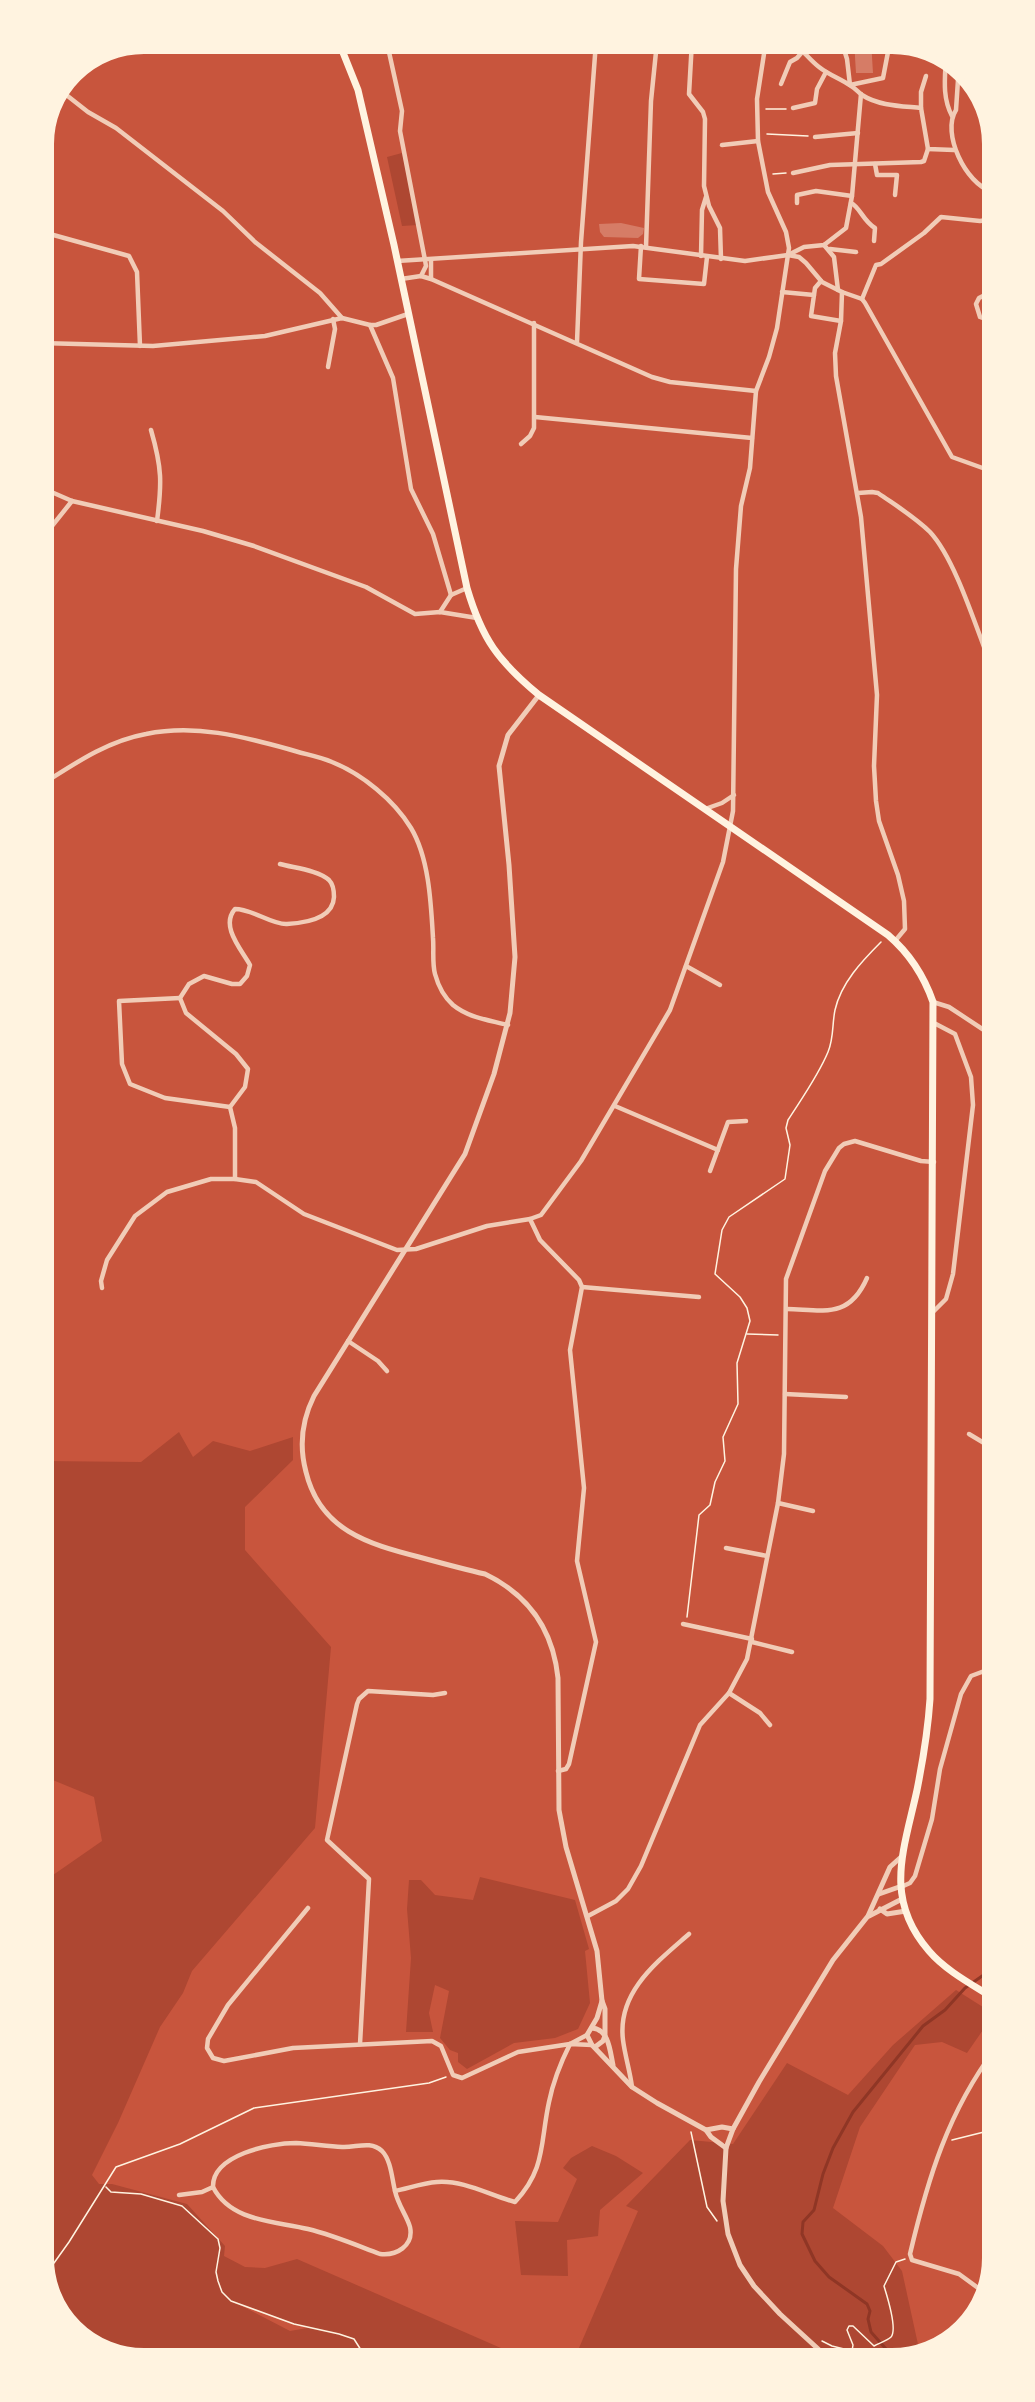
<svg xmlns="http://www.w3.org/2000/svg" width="1035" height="2402" font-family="'Noto Sans',sans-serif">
<rect width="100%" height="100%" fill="#c8553d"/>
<g fill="#ae4732" fill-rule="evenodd">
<polygon points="402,153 418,225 402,226 387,157"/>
<path d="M 179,1432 L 193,1457 L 213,1441 L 250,1451 L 293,1437 L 293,1460 L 245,1507 L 245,1550 L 331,1647 L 315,1828 L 192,1971 L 183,1993 L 160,2027 L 118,2123 L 92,2175 L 99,2184 L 112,2184 L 187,2204 L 225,2246 L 224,2256 L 245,2267 L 265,2268 L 297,2259 L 524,2358 L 579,2348 L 638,2211 L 626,2206 L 690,2140 L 733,2144 L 787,2063 L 848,2095 L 893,2045 L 956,1990 L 994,2014 L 967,2053 L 942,2042 L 915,2045 L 860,2127 L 833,2208 L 883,2246 L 902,2271 L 921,2358 L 136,2363 L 79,2341 L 44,2292 L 43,1882 L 102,1841 L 94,1797 L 43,1776 L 42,1461 L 141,1462 ZM 238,2304 L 307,2328 L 290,2331 Z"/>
<polygon points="480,1877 575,1900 589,1949 585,1951 590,2003 578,2029 555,2038 514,2043 467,2069 458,2062 458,2053 450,2050 440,2038 449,1991 435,1985 429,2013 433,2032 406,2032 411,1958 407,1909 409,1880 421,1880 435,1895 473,1900"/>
<polygon points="592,2146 616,2156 643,2173 600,2210 598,2236 567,2240 568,2276 521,2275 515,2221 558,2222 577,2179 563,2168 571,2158"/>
</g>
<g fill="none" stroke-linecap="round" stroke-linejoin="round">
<polyline stroke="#8f3625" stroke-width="3" points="894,2358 871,2332 868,2319 870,2311 867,2304 829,2277 815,2261 802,2234 803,2222 814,2210 823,2174 833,2148 853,2112 923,2026 945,2010 965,1988 995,1967"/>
</g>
<g fill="#d67c66">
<polygon points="854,40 871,40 873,73 856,73"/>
<polygon points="986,139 991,139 991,177 984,177 983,143"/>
<polygon points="621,223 644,228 643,234 638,238 604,237 600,232 599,224"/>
</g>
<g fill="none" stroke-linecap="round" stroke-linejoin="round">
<g stroke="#fff3e0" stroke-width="1.5">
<polyline points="766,109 786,109"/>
<polyline points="767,134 808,136"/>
<polyline points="773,174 786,173"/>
<polyline points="747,1334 778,1335"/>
<path d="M 687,1617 L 699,1515 L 710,1505 L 715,1482 L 725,1461 L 723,1437 L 738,1404 L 737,1363 L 750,1321 L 747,1308 L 740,1297 L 715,1274 L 722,1230 L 729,1217 L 785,1179 L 790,1145 L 786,1128 L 788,1120 C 802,1098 818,1076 828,1052 C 834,1038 832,1024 835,1010 C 841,983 862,961 881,942"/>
<polyline points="691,2132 707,2207 717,2221"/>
<polyline points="952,2140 996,2129"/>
<polyline points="106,2187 111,2192 141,2194 182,2206 218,2239 220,2248 216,2272 218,2281 222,2292 231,2301 294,2324 339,2334 354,2339 368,2361"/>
<polyline points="44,2272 54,2263 69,2242 116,2167 180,2144 254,2108 429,2083 446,2077"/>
<path d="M 822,2341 L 832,2346 L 852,2351 L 853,2345 L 847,2330 L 849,2326 L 853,2326 L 874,2346 C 879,2343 887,2341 891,2337 C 898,2329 887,2296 884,2286 L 896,2262 L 905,2259"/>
</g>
<g stroke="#f1ccb7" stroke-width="4.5">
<path d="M 787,40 C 801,46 807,58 819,67 C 829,75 841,79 851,86 C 855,88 858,92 862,95 C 879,106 902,106 921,108 L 928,149 L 954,150"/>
<polyline points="841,40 847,59 850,85"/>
<polyline points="692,41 689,94 703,112 705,119 704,186 709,206 720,228 721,259"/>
<polyline points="392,44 389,52 402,111 400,131 425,260 426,266 421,276"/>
<path d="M 946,57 C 945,78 942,97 952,116"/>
<path d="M 959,65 L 956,110 C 941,133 966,184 991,191"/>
<polyline points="781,84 790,62 797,58 803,51"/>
<polyline points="850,85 883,78 888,52 895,40"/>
<polyline points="60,90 88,112 116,128 223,211 255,242 320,293 342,318"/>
<polyline points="793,108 815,103 817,89 826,72"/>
<polyline points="921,108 921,92 926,76"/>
<polyline points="815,137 858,133"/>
<polyline points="722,145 758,141"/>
<polyline points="875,164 877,175 897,175 895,195"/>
<polyline points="793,173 830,165 921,162 924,161 928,149"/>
<polyline points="797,203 797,195 816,191 852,196"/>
<path d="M 851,203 C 860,207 863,221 875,228 L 874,241"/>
<polyline points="39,231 129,256 137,272 140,346"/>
<polyline points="824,245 834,257 838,290"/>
<polyline points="641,246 639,279 704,284 707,257"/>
<polyline points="646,247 651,101 657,42"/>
<polyline points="830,249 856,252"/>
<polyline points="788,255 804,247 824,245 846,228 852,196 861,94"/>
<polyline points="701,256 702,210 706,197"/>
<polyline points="397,261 633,246 745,261 788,255 799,257 806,263 822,282 842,292 862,299 865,303 952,457 991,471"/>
<polyline points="401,279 421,276 431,279 652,377 670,382 756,391"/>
<polyline points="431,279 431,260"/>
<polyline points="782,292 814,295 811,316 841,321"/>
<polyline points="842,292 841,321 835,353 836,376 861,517 877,695 874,766 876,801 879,821 898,875 904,901 905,929 895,941"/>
<polyline points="814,295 815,288 821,281"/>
<polyline points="991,297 985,295 979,298 976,304 980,317 991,321"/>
<polyline points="862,299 876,265 881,264 924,233 941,217 980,221 987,220 991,215"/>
<polyline points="370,325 393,378 411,489 433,534 451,595"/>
<polyline points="577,342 581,242 596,42"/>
<polyline points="40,343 153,346 265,336 342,318 370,325 376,325 408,314"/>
<polyline points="328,367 335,329 333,319"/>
<polyline points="535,417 752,438"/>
<path d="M 151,430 C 162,468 162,483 157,521"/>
<polyline points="521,444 530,436 534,428 534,323"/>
<polyline points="40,487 72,501 203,531 254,546 366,587 415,614 440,612 477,618"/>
<path d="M 858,493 L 872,492 L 878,493 C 895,505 915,517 930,532 C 956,560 977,631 992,668"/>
<polyline points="40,541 72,501"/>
<polyline points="440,612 451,595 467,588"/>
<path d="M 41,785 C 74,764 107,741 146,734 C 195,724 241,736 288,749 C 303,754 318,756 332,762 C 362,774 394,800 411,828 C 429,858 431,903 433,938 C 434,949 432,963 435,974 C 438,985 444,997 453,1005 C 469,1018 489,1020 508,1025"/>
<polyline points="705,809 722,803 734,795"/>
<polyline points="686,966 720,985"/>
<polyline points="180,998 119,1001 122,1064 130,1084 165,1098 230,1107"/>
<polyline points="933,1002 949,1007 993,1036"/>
<polyline points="615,1106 718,1150"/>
<polyline points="710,1171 728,1122 746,1121"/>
<path d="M 235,1179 L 235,1128 L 230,1107 L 245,1087 L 248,1069 L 236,1054 L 186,1013 L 180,998 L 189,984 L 204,976 L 232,984 L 240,984 L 247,976 L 250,965 C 241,949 220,926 235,909 C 253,909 272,925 287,924 C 305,923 333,919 334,897 C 334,891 333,884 329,880 C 318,870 294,868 280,864"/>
<polyline points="530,1219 540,1240 579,1280 582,1287 570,1350 584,1488 577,1561 596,1642 569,1764 566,1769 558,1771"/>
<polyline points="582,1287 699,1297"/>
<polyline points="102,1288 101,1281 107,1260 135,1216 167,1192 211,1179 235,1179 256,1182 304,1214 397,1250 416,1249 487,1226 530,1219 541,1215 581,1161 670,1010 723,862 733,811 736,569 741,506 750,468 756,391 769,357 777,328 789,248 786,232 768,192 758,141 757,99 766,41"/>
<path d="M 787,1309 C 824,1310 849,1319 867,1278"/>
<polyline points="933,1312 946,1299 953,1274 973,1105 971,1077 955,1034 934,1023"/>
<polyline points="348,1341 378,1361 387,1371"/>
<polyline points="785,1394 846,1397"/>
<polyline points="969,1434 994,1449"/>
<polyline points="778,1503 813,1511"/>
<polyline points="726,1548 767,1556"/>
<polyline points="683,1624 752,1639"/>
<polyline points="752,1642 792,1652"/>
<polyline points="729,1693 747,1659 778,1503 784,1454 786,1279 825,1171 839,1148 844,1144 855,1141 921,1161 934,1162"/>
<polyline points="901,1887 910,1883 915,1876 932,1819 940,1769 961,1694 971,1676 995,1667"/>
<polyline points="308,1908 228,2005 208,2039 207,2048 213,2058 224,2061 293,2048 432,2041 441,2046 453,2075 462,2078 518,2052 570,2044 592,2045"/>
<polyline points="588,1916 616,1901 628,1889 641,1866 700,1725 729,1693 760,1713 770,1725"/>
<polyline points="360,2044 369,1879 327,1840 357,1704 359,1699 368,1691 433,1695 445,1693"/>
<polyline points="570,2044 587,2035"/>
<path d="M 632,2087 C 630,2071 625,2056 623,2040 C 617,1992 657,1962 689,1934"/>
<path d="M 213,2187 C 231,2222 275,2221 308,2229 C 333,2235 356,2245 380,2254 C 396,2256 414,2246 410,2227 C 407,2216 398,2205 395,2191 C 409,2188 423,2183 437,2182 C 464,2180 489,2195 515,2202 C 546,2169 540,2143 549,2102 C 553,2082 561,2062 570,2044"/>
<path d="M 179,2195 L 202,2192 L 213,2187 C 212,2155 270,2143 296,2143 C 311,2144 327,2146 342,2147 C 356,2148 370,2140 382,2151 C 391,2160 392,2179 395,2191"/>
<path d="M 985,2293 L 959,2274 L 912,2260 L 910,2254 C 928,2178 948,2112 995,2049"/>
</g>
<g stroke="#f1ccb7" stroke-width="5">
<path d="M 539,695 L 508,735 L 499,766 L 509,865 L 515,957 L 510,1013 L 494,1074 L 465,1154 L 314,1396 C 302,1420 299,1446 306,1472 C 320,1530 368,1544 419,1557 C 441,1563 463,1569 485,1574 C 529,1595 553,1630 558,1678 L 559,1810 L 566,1847 L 597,1951 L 602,2001 L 605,2009 L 605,2036 L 603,2041 L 595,2047"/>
<polyline points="879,1894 899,1887"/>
<polyline points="880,1909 887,1914 906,1911"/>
<polyline points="869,1916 902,1899"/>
<polyline points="602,2001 597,2018 587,2035 592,2045 632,2087 657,2103 706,2130 711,2137 726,2148"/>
<path d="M 592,2028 C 609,2029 610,2051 613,2065"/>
<polyline points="706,2130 722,2127 733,2129"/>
<polyline points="828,2358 780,2314 754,2286 740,2265 728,2234 723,2201 726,2148 733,2129 759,2082 833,1960 868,1916 890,1867 900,1858"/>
</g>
<path stroke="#fff3e0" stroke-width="7" d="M 340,45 L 358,90 L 394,245 L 467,588 C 482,639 498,661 539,695 L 888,935 C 909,953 924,976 933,1002 L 930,1699 C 928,1730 923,1760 917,1790 C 904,1850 883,1898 929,1951 C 946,1971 973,1985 995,1999"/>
</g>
<path d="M0 0H1035V2402H0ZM144 50H892A94 94 0 0 1 986 144V2258A94 94 0 0 1 892 2352H144A94 94 0 0 1 50 2258V144A94 94 0 0 1 144 50Z" fill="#fff3e0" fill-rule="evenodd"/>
<path fill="none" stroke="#fff3e0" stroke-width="8" d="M144 50H892A94 94 0 0 1 986 144V2258A94 94 0 0 1 892 2352H144A94 94 0 0 1 50 2258V144A94 94 0 0 1 144 50Z"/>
</svg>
